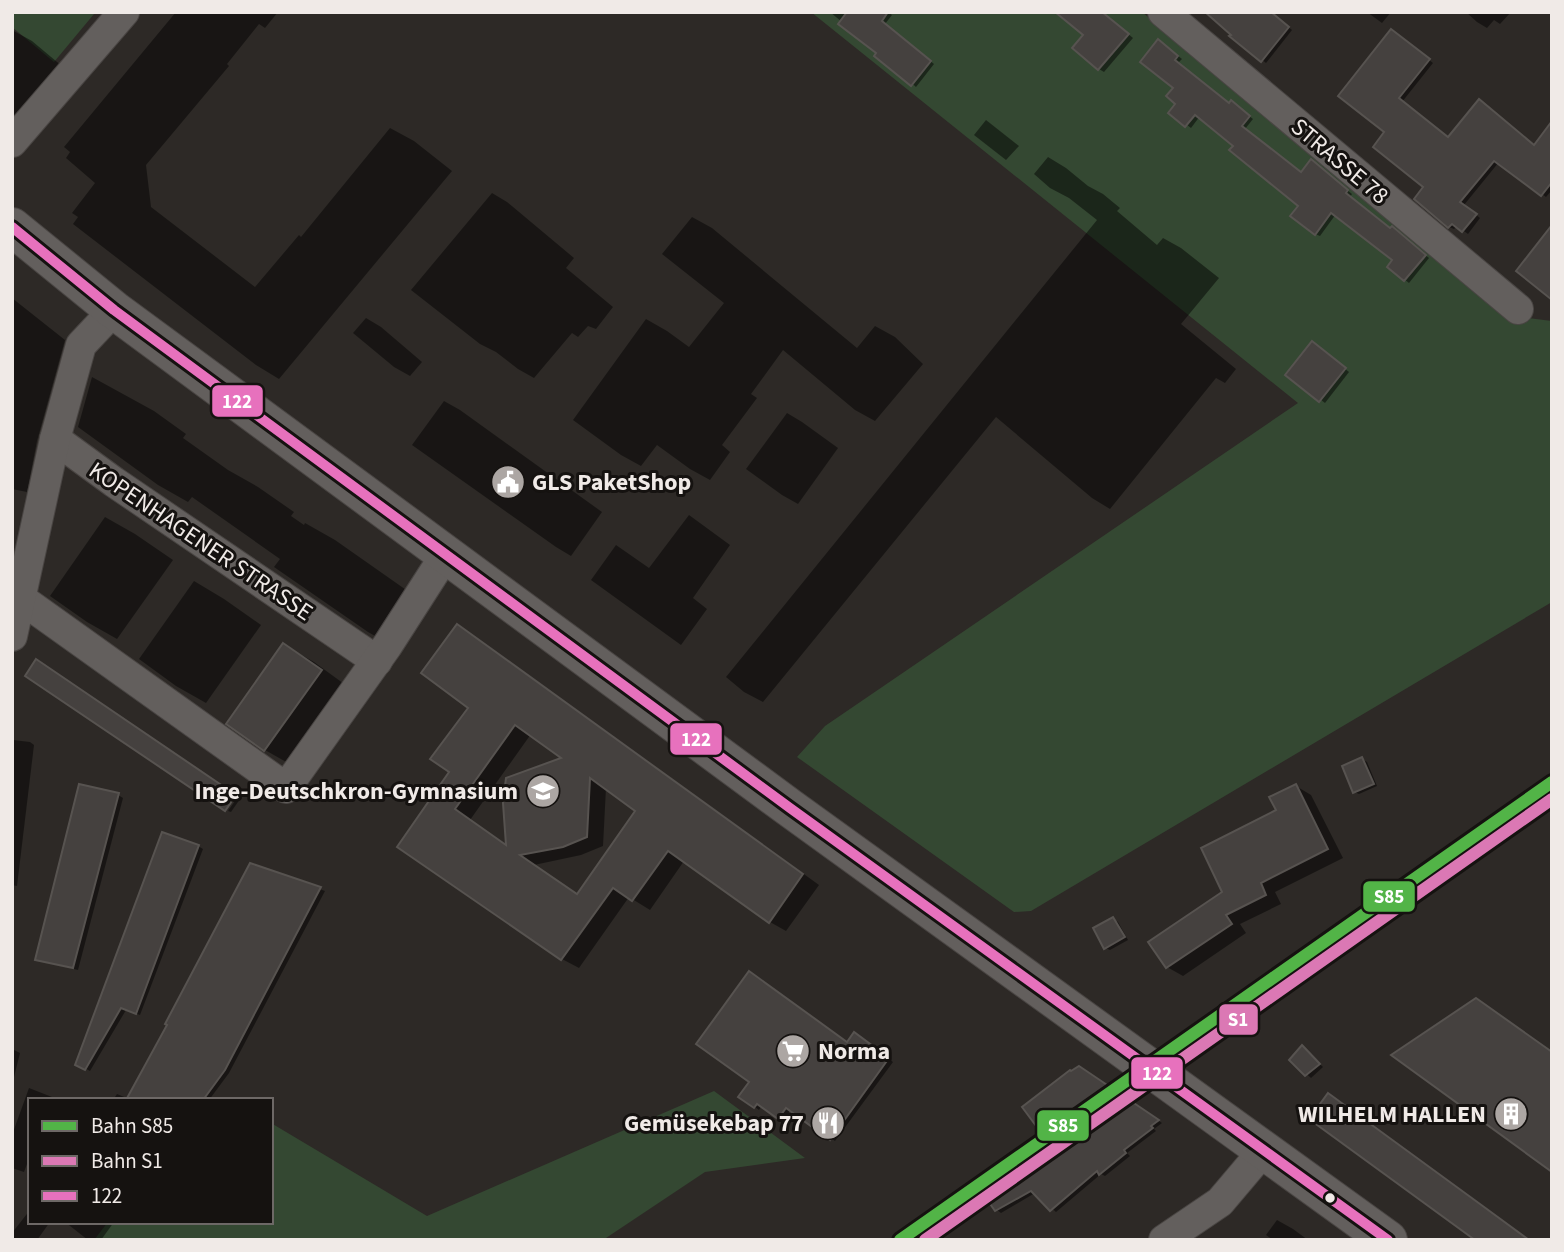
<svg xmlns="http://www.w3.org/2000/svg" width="1564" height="1252" font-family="'Source Sans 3',sans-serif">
<rect width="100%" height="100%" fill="#2d2926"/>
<g fill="#344832">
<polygon points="12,12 93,12 94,14 54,62 12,27"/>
<polygon points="811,12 1142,12 1433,253 1505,315 1552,321 1552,602 1031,911 1014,912 797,757 825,726 1298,403"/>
<polygon points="714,1091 805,1158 705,1172 603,1240 94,1240 108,1222 271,1222 271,1123 427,1216"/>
</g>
<g fill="#0007" fill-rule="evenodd">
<polygon points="176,12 278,12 265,28 259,24 227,64 229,66 146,165 151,207 255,287 299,235 301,237 390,128 414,141 452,171 279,379 256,365 73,224 78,217 72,213 95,183 66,158 70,152 64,147"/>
<polygon points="830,12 888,12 892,15 885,24 934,64 916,87 879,53"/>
<polygon points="1102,12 1133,38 1104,72 1099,69 1085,35"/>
<polygon points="1270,12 1292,30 1266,63 1233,35"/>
<polygon points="1367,12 1391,12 1382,23"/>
<polygon points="1466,12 1511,12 1500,24 1494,20 1487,28 1477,22"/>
<polygon points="12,30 32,41 69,72 12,141"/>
<polygon points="1396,34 1433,63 1402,102 1449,139 1535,146 1552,137 1552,190 1546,197 1499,162 1464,205 1480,218 1468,234 1457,226 1454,229 1449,227 1416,199 1426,186 1387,132"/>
<polygon points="1163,44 1182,59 1178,63 1230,104 1235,105 1253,119 1245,129 1302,174 1316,164 1352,194 1350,197 1391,229 1396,231 1429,258 1409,283 1389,267 1395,260 1336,214 1320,236 1315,234 1300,205 1236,146 1200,116 1191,128 1171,113 1178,104 1175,88"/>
<polygon points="986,120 1019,146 1006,160 974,135"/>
<polygon points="1048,157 1066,168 1088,186 1103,194 1120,208 1117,211 1157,245 1163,238 1181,248 1219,278 1181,324 1236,369 1225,383 1216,378 1110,509 1092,498 996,417 763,702 744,692 726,677 1097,220 1069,198 1050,188 1034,174"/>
<polygon points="492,193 507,202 574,258 566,268 613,307 596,329 588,326 578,337 572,333 534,378 518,369 496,352 480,344 411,290"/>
<polygon points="692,217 712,228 857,348 875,326 895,337 923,364 875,421 855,410 783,350 751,394 757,398 722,445 730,452 710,480 690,469 657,445 641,466 621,455 573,420 646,319 667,331 689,347 724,303 662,254"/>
<polygon points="12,298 65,340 37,441 27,492 12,489"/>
<polygon points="366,318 381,327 422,362 410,376 394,367 353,333"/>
<polygon points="1317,346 1349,372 1325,403 1288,375"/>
<polygon points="92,377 154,411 186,434 183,438 228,470 258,487 294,512 291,516 304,525 305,523 335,540 429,606 398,649 368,632 274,567 280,559 192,497 188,502 158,485 78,427"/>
<polygon points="444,401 460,410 602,512 571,556 556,547 412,445"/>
<polygon points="787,413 802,422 838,448 798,504 782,495 746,469"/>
<polygon points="689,515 730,545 693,598 707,609 681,645 591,580 616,545 649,568"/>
<polygon points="105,517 135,534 173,560 117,639 87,622 50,596"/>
<polygon points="194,581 224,599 261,625 206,703 176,686 139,659"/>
<path d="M 457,626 L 474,636 L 819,885 L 786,931 L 770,922 L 684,861 L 650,910 L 629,897 L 579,968 L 562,959 L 400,846 L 452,772 L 470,708 ZM 531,734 L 565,759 L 508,846 L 470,820 ZM 606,788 L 638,811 L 578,895 L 534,865 L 581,855 L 603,846 Z"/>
<polygon points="284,645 314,662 351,689 295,767 265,750 228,723"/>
<polygon points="13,740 30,742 34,745 17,886 12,885"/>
<polygon points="1362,759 1367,762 1377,786 1359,794 1354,792"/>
<polygon points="1296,786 1311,795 1343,858 1275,892 1281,904 1240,924 1246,933 1183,976 1167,967 1225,892"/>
<polygon points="118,795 123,798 78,970 42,961"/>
<polygon points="237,798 240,799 231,812 228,811"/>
<polygon points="198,846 203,849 140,1015 126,1010 90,1071 77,1064"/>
<polygon points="251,865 325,891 229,1073 209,1100 113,1100 117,1094 129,1099"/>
<polygon points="1113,919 1118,922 1128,940 1110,950 1105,948"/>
<polygon points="859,1037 893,1062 835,1141 791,1110 783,1120 762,1105 759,1110 755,1107 751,1082 848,1044"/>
<polygon points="1303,1048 1323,1067 1311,1078 1291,1060"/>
<polygon points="12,1049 20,1053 14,1077 12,1077"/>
<polygon points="1084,1070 1162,1123 1154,1129 1156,1131 1127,1153 1130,1156 1105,1176 1101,1174 1056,1212 1035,1193 1001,1213 997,1210 991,1201 1057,1150"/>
<polygon points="29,1088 52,1097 51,1100 30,1100 30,1156 24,1172 12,1168 12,1135"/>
<polygon points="30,1210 30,1222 50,1222 37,1240 12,1240 12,1233"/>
<polygon points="1277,1220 1293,1229 1308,1240 1273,1240 1266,1235"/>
<polygon points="65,1222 114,1222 101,1240 88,1240"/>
</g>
<g fill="#45413f" stroke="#575350" stroke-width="2" fill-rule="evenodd">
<polygon points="847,12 888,12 882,21 931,61 911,86 874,56 876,53 838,24"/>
<polygon points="1055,12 1102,12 1129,34 1098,70 1072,48 1083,35"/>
<polygon points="1205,12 1271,12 1289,27 1261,62 1229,36 1231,35"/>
<polygon points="1391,29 1430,59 1399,98 1448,137 1479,99 1534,145 1552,121 1552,182 1541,196 1494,161 1460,202 1477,214 1462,232 1452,224 1448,228 1414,199 1423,187 1373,147 1384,132 1338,96"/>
<polygon points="1158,39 1178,56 1175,60 1229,103 1231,100 1250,116 1242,126 1301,172 1311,159 1348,190 1346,193 1390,228 1392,226 1426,255 1404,281 1387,267 1392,260 1331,213 1315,235 1290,216 1298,206 1229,150 1233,146 1195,115 1185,127 1168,113 1175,104 1166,96 1173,88 1140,62"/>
<polygon points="1552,225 1552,300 1516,271"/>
<polygon points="1312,341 1346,368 1319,402 1285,375"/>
<path d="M 457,624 L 803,874 L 769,923 L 668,851 L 632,901 L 613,888 L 561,960 L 397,847 L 449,772 L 430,759 L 468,708 L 421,673 ZM 515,725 L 561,758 L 506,778 L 503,803 L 506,845 L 455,809 ZM 590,778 L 635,811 L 577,894 L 520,855 L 563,847 L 587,837 Z"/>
<polygon points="283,643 322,670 264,751 226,724"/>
<polygon points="36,659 236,795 225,811 25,676"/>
<polygon points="1362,757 1374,784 1353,793 1342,766"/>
<polygon points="79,784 119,793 73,968 35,960"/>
<polygon points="1296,784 1328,849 1261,883 1266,895 1226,915 1232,924 1166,968 1148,942 1222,892 1201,848 1276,810 1269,797"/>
<polygon points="162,832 199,845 136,1014 121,1008 85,1070 75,1065"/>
<polygon points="250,863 321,887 225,1070 203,1100 126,1100 167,1025 165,1024"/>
<polygon points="1113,917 1125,937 1104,949 1093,928"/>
<polygon points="749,971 847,1042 854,1032 889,1058 830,1140 786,1108 778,1119 757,1104 754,1108 738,1097 749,1082 696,1044"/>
<polygon points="1476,998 1552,1052 1552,1172 1391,1055"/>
<polygon points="1302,1045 1320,1064 1305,1076 1289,1060"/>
<polygon points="1079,1066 1159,1120 1151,1126 1153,1128 1124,1150 1126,1153 1099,1175 1097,1171 1050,1211 1031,1191 995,1211 988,1201 1054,1150 1022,1107 1070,1070 1071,1071"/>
<polygon points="1328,1093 1480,1204 1529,1240 1475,1240 1309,1119"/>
</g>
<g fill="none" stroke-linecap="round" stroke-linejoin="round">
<g stroke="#494543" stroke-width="32">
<g id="minor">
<polyline points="1163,12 1518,309"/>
<polyline points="12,142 124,12"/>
<polyline points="55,439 114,482 377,661"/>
<polyline points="20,598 286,788 387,646 446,554"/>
<polyline points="12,636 55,439 81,345 114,310"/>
<polyline points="1164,1240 1220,1202 1264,1150"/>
</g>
</g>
<g stroke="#494543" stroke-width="40">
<polyline id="secondary" points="12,227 114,310 790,808 1388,1240"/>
</g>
<use href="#minor" stroke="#635f5d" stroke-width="30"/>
<use href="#secondary" stroke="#635f5d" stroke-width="38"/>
<g stroke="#151210" stroke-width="16">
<polyline id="bus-1" points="12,227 114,310 790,808 1388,1240"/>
</g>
<use href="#bus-1" stroke="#e771bd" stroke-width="10"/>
<g stroke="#151210" stroke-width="18">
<polyline id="rail-1" points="900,1240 1552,782"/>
</g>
<g stroke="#151210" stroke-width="18">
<polyline id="rail-2" points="925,1240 1552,799"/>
</g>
<use href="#rail-1" stroke="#52b447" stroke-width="12"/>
<use href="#rail-2" stroke="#db78b4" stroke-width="12"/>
</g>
<defs>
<g id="civic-disc" transform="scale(1.75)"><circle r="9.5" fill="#aca6a3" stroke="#151210"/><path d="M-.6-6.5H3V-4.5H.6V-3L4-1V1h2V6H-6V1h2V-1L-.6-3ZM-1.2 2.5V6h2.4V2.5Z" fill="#fff"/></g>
<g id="school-disc" transform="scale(1.75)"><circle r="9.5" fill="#aca6a3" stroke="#151210"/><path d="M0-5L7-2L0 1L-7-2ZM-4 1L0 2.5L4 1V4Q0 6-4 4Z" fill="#fff"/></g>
<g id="supermarket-disc" transform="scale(1.75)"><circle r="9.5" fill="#aca6a3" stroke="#151210"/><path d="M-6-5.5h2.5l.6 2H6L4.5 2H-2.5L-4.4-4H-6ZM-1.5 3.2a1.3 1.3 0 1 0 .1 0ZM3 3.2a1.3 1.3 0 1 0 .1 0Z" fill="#fff"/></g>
<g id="building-disc" transform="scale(1.75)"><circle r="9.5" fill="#aca6a3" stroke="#151210"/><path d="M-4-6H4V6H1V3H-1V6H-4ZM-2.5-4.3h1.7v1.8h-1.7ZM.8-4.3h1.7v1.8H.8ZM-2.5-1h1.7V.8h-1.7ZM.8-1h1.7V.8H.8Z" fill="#fff"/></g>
<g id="restaurant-disc" transform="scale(1.75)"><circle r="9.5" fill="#aca6a3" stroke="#151210"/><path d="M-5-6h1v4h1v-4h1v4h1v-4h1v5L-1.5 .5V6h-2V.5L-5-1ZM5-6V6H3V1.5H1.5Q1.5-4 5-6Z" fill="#fff"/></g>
</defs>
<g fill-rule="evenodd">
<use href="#civic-disc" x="508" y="482"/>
<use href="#school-disc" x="543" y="791"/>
<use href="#supermarket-disc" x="793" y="1051"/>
<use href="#building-disc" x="1511" y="1114"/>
<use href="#restaurant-disc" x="828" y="1123"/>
</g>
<circle fill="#f0eae7" stroke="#151210" stroke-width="2.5" cx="1330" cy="1198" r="6"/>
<g text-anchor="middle" stroke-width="6" stroke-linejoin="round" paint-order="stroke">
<g font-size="24" fill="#f0eae7" stroke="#151210">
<text transform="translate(1340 161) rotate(40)" y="8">STRASSE 78</text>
<text transform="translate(201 541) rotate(34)" y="8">KOPENHAGENER STRASSE</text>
</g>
<g font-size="24" font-weight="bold" fill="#f0eae7" stroke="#151210" text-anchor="end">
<text x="532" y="490" text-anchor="start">GLS PaketShop</text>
<text x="518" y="799">Inge-Deutschkron-Gymnasium</text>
<text x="818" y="1059" text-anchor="start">Norma</text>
<text x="1486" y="1122">WILHELM HALLEN</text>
<text x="804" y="1131">Gemüsekebap 77</text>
</g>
</g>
<g stroke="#151210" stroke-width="2.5">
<rect x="211" y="384" width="53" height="34" rx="7" fill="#e771bd"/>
<rect x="669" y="722" width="54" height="34" rx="7" fill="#e771bd"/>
<rect x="1362" y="880" width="54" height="33" rx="7" fill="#52b447"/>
<rect x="1218" y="1003" width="41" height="33" rx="7" fill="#db78b4"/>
<rect x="1130" y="1056" width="54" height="34" rx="7" fill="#e771bd"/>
<rect x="1036" y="1109" width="54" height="33" rx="7" fill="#52b447"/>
</g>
<g font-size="19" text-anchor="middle" font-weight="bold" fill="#fff">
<text x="237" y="408">122</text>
<text x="696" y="746">122</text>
<text x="1389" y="903">S85</text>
<text x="1238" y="1026">S1</text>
<text x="1157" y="1080">122</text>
<text x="1063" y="1132">S85</text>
</g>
<rect width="1564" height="1252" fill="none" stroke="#f0eae7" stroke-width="28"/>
<rect x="28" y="1098" width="245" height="126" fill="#151210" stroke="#6d6866" stroke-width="2"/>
<rect x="42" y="1121" width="35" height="10" fill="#52b447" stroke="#6d6866" stroke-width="2"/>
<text x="91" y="1133" font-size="21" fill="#f0eae7">Bahn S85</text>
<rect x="42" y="1156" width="35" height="10" fill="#db78b4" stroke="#6d6866" stroke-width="2"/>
<text x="91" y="1168" font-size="21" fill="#f0eae7">Bahn S1</text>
<rect x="42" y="1191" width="35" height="10" fill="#e771bd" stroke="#6d6866" stroke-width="2"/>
<text x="91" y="1203" font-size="21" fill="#f0eae7">122</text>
</svg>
